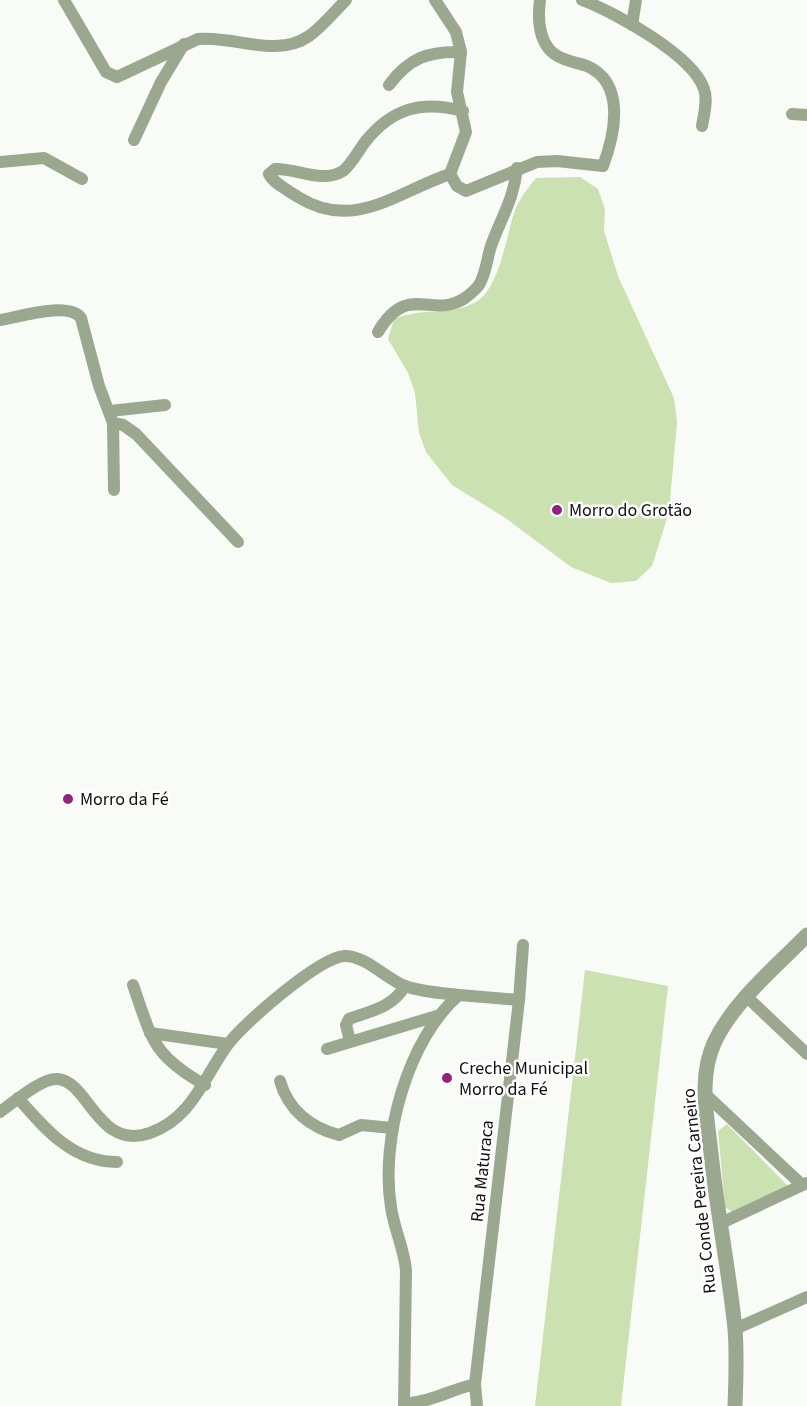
<svg xmlns="http://www.w3.org/2000/svg" width="807" height="1406" font-family="'Source Sans 3',sans-serif">
<rect width="100%" height="100%" fill="#f9fbf6"/>
<g fill="#cce1b2">
<path d="M 580,177 L 598,189 L 605,209 L 604,231 L 618,276 L 674,398 L 677,422 L 669,512 L 652,566 L 636,581 L 611,583 L 571,567 L 504,517 L 452,485 L 426,452 L 419,433 L 415,393 L 408,373 L 388,339 L 394,319 C 423,307 448,316 474,303 C 499,291 506,237 514,213 C 519,199 527,189 536,178 Z"/>
<polygon points="585,970 668,986 621,1406 535,1406"/>
<polygon points="727,1124 789,1187 735,1214 725,1207 718,1131"/>
</g>
<g fill="none" stroke-linecap="round" stroke-linejoin="round">
<g stroke="#9ca790" stroke-width="12">
<path d="M 64,0 L 106,72 L 117,77 L 198,39 C 234,35 276,59 309,36 C 322,27 334,12 346,0"/>
<path d="M 435,0 L 456,32 L 461,52 L 457,92 L 466,132 L 450,174 C 397,192 354,232 298,197 C 288,190 274,184 269,174 L 275,169 C 296,168 322,184 343,171 C 351,165 359,150 365,142 C 392,108 422,100 463,111"/>
<path d="M 582,0 C 614,12 693,55 704,89 C 708,100 704,114 702,126"/>
<polyline points="632,25 636,0"/>
<path d="M 389,85 C 409,58 428,51 461,52"/>
<polyline points="792,114 807,115"/>
<polyline points="134,140 161,82 184,44"/>
<polyline points="0,162 44,158 82,179"/>
<path d="M 450,174 L 457,186 L 466,191 L 537,162 L 557,161 L 603,166 C 615,134 626,83 587,66 C 575,62 558,60 549,49 C 538,36 538,16 540,0"/>
<path d="M 0,320 C 19,317 69,301 81,318 L 99,386 L 113,423 L 114,490"/>
<path d="M 378,332 C 408,281 432,320 465,298 C 469,295 476,289 479,285 C 486,274 487,258 491,246 C 501,218 514,199 517,168"/>
<polyline points="110,411 165,405"/>
<polyline points="113,423 123,425 136,434 238,542"/>
<path d="M 133,985 C 152,1039 152,1055 205,1085"/>
<polyline points="747,997 807,1054"/>
<polyline points="150,1033 228,1044"/>
<path d="M 350,1041 L 346,1025 L 349,1019 C 371,1011 393,1007 405,986"/>
<polyline points="327,1049 440,1015"/>
<path d="M 280,1081 C 288,1110 311,1128 339,1135 L 361,1125 L 392,1128"/>
<polyline points="705,1094 802,1185"/>
<path d="M 18,1098 C 46,1130 73,1162 117,1162"/>
<path d="M 0,1112 C 13,1103 42,1077 58,1079 C 89,1082 98,1151 150,1133 C 193,1118 204,1076 229,1043 C 245,1022 319,958 344,956 C 365,955 386,979 405,986 C 422,992 441,993 459,995"/>
<polyline points="719,1224 807,1183"/>
<polyline points="735,1329 807,1297"/>
<path d="M 404,1404 C 434,1401 447,1391 475,1384"/>
<path d="M 404,1406 L 406,1270 C 404,1248 394,1229 391,1207 C 380,1141 407,1039 459,995 L 519,1000"/>
<polyline points="477,1406 475,1384 519,1000 523,945"/>
</g>
<path stroke="#9ca790" stroke-width="15" d="M 735,1406 C 736,1381 737,1354 735,1329 C 729,1270 717,1212 711,1153 C 707,1116 698,1077 715,1041 C 735,1000 776,967 807,935"/>
</g>
<g fill="#95217f" stroke="#fff" stroke-width="2">
<circle cx="557" cy="510" r="6"/>
<circle cx="68" cy="799" r="6"/>
<circle cx="447" cy="1078" r="6"/>
</g>
<g text-anchor="middle" stroke-width="5" stroke-linejoin="round" paint-order="stroke">
<g font-size="18" fill="#0f100f" stroke="#fff" text-anchor="start">
<text x="569" y="516">Morro do Grotão</text>
<text x="80" y="805">Morro da Fé</text>
<text x="459" y="1074">Creche Municipal<tspan x="459" dy="21">Morro da Fé</tspan></text>
</g>
<g font-size="18" fill="#0f100f" stroke="#fff">
<text transform="translate(482 1171) rotate(-84)" y="6">Rua Maturaca</text>
<text transform="translate(699 1191) rotate(-96)" y="6">Rua Conde Pereira Carneiro</text>
</g>
</g>
</svg>
